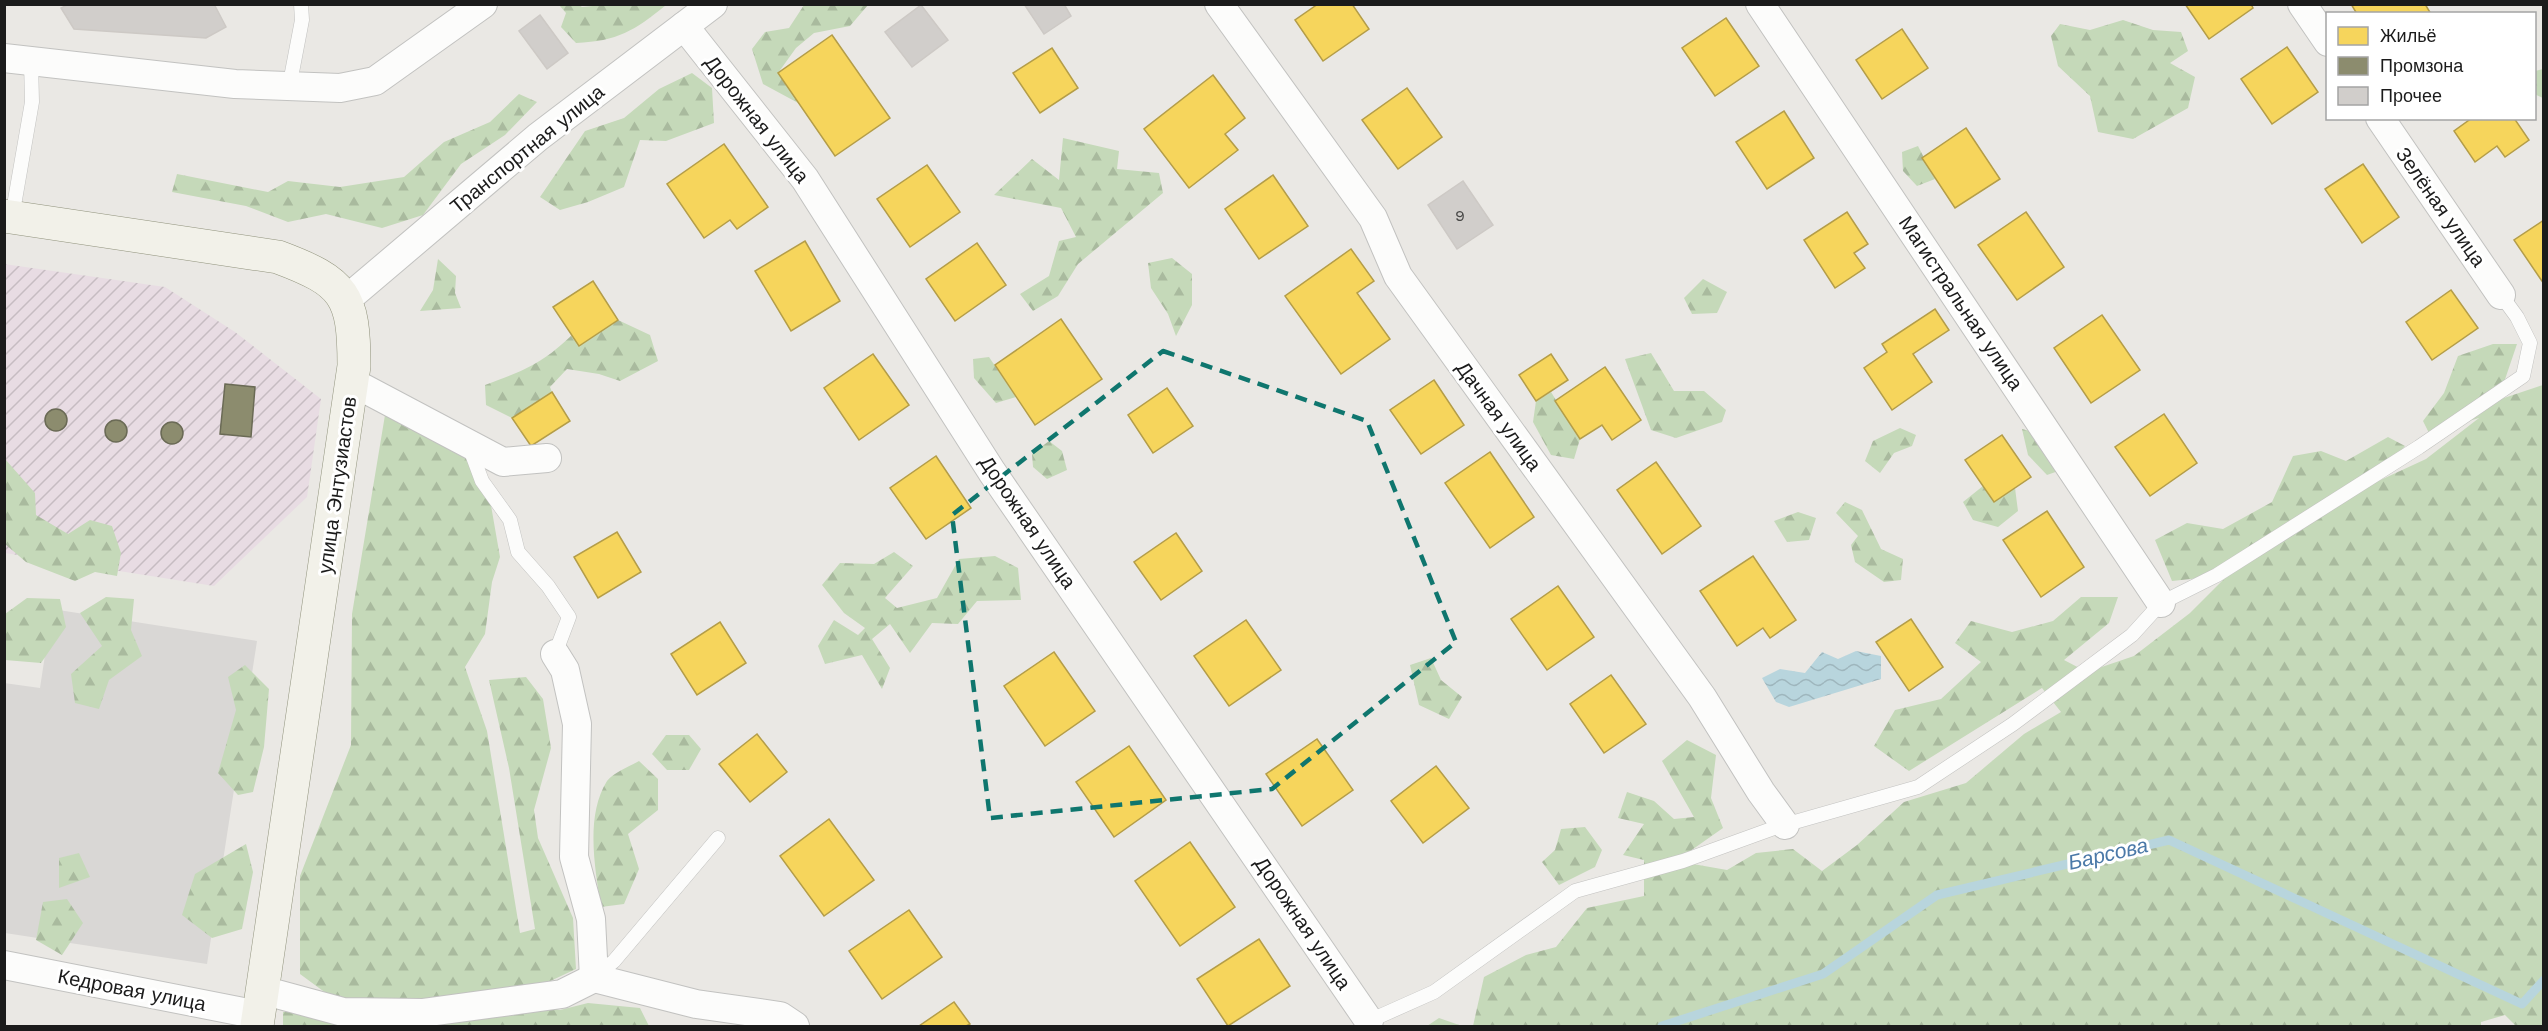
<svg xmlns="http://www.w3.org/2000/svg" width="2548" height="1031" font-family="'Work Sans',sans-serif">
<defs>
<pattern id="industrial-furrows" width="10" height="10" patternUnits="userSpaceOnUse" patternTransform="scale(1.5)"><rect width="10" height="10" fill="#e8dce3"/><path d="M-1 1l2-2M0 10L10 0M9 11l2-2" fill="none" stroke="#c6bcc2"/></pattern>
<pattern id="forest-firs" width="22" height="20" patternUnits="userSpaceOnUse" patternTransform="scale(1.5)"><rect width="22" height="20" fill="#c5d9b9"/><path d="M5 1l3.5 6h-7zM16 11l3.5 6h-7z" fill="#a9ba9e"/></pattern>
<pattern id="water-waves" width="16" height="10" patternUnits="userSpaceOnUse" patternTransform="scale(1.5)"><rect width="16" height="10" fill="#b8d5dd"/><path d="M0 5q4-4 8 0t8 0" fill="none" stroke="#9eb6bd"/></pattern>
</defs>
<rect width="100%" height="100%" fill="#eae8e4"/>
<polygon fill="#d9d7d5" points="52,609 257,641 207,964 5,933 4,683 40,688"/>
<polygon fill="url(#industrial-furrows)" points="4,264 165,287 235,332 321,399 307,497 214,586 5,553"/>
<g fill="url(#forest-firs)">
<path d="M 614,4 L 666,5 C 634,31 618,41 576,43 L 561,27 L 566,13 L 559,5 L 579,5 L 582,7 Z"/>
<polygon points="804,5 868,5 850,26 814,33 796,48 778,73 800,104 763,84 752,49 765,32 789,28"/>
<polygon points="2123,20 2153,30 2181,32 2188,51 2170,63 2195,77 2188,108 2133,139 2098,132 2090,96 2058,66 2051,36 2060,24 2090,30"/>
<polygon points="2543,69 2544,69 2543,98 2534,94 2535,71"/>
<polygon points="692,73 712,88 714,123 666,141 640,140 624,187 588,202 560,210 540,197 585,131 624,118 659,89"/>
<polygon points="519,94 537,102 505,135 461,164 423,215 382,228 326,214 288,222 246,206 172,192 177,174 268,192 288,181 340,187 404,177 444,142 490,122"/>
<polygon points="1063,138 1119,151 1117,169 1159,173 1163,193 1078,264 1058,296 1033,311 1020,294 1049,276 1059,241 1076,237 1061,208 994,195 1032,159 1059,180"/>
<polygon points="1918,146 1935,179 1917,186 1903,171 1902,152"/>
<polygon points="1172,258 1192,274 1192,305 1176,336 1168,314 1151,288 1148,263"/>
<polygon points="438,259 456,276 455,293 461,308 420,311 433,290"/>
<polygon points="1703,279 1727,292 1717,313 1692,314 1684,298"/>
<path d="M 618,320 L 650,335 L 658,361 L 620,381 L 599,374 L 567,369 L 550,387 L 552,392 L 512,418 L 486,405 L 485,385 C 523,371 542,364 572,335 L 579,346 Z"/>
<polygon points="2493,344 2517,344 2498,400 2543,385 2543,1026 2516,1026 2505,1015 2481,1022 2481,1026 1473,1026 1484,977 1526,955 1556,947 1587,908 1644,896 1644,860 1623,855 1644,824 1618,818 1627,792 1654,801 1674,819 1694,817 1662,761 1687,740 1716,755 1711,798 1723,828 1676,861 1727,870 1756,853 1793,849 1822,871 1857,845 1904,802 1966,783 2024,734 2061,712 2042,688 1909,771 1874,746 1895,710 1941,699 1981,662 1955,643 1971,621 2012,632 2053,621 2081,597 2118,597 2109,623 2064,660 2087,672 2134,656 2190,613 2228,575 2172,581 2155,540 2187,523 2223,529 2272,502 2293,456 2321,451 2346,461 2388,437 2405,446 2374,483 2426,459 2479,418 2429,433 2423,421 2444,393 2458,356"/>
<polygon points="1651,353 1674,391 1704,391 1726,410 1722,422 1676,438 1651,430 1625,359"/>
<polygon points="989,357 1016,397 996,403 974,378 973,359"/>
<polygon points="1551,392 1580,439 1574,459 1551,455 1533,422 1536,401"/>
<polygon points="385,415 466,449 489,494 500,557 492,582 485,634 465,667 487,731 520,933 535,929 509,768 489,680 526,677 543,699 551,748 534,810 538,838 573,918 576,969 512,999 560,1010 588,1003 640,1008 649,1026 283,1026 283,1012 353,1013 300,974 300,876 351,745 352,614"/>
<polygon points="1900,428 1916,435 1912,446 1894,453 1880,473 1865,461 1873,441"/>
<polygon points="2022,429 2042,434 2064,469 2047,475 2028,455"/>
<polygon points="1049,441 1062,451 1067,470 1047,479 1033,467 1032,454"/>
<polygon points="5,459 35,493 36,515 68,534 90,520 112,526 121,553 117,576 95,572 75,581 26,562 5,544"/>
<polygon points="1983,486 1994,502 2015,488 2018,511 1998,527 1973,520 1963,502"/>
<polygon points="1845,502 1862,510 1881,549 1903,559 1901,580 1884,582 1855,562 1851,545 1858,536 1836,513"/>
<polygon points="1798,512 1816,518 1809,540 1787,542 1774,521"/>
<polygon points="894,552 913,566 885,598 897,608 937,598 959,559 995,556 1018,568 1021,600 977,601 958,624 932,623 910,653 890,624 872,639 890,668 882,689 862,655 825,664 818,646 834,620 858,635 865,628 844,613 822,585 840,563 874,564"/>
<polygon points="106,597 134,599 131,630 142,656 109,680 99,709 75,703 71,674 102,646 80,613"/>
<polygon points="27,598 60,599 66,627 41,663 5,660 5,614"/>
<polygon points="1431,658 1441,680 1462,697 1449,719 1419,705 1410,665"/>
<polygon points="245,665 269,689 264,747 253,792 238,795 218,773 236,710 228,677"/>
<polygon points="666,735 689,735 701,749 689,770 667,770 652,754"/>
<path d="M 639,761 L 658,779 L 658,810 L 628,834 L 639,869 L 624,904 L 601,907 C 595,869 585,816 607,781 C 613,773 630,766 639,761 Z"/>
<polygon points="1585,827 1602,850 1595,867 1559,885 1542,862 1555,850 1561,829"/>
<polygon points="246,844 253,872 242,929 212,938 182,915 195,874"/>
<polygon points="79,853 90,877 59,888 59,858"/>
<polygon points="67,899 83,923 62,955 36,940 43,902"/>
<polygon points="1439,1018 1462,1026 1427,1026"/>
</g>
<polygon fill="url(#water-waves)" points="1856,651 1881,656 1881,679 1789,707 1776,702 1762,678 1780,669 1805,673 1822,652 1838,659"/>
<g fill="#f6d55c" stroke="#b49d48" stroke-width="1.5">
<polygon points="1318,4 1352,4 1369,29 1323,61 1295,20"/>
<polygon points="2185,4 2251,4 2253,8 2209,39"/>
<polygon points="2351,4 2425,4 2431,14 2357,14"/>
<polygon points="1726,18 1759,66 1715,96 1682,48"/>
<polygon points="1902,29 1928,68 1882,99 1856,60"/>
<polygon points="832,35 890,118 835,156 778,73"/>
<polygon points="2287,47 2318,92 2272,124 2241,79"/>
<polygon points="1052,48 1078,88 1040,113 1013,73"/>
<polygon points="1213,75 1245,118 1225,134 1238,150 1189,188 1144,129"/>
<polygon points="1407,88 1442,137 1398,169 1362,120"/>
<polygon points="1784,111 1814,158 1767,189 1736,142"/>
<polygon points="2472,118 2514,118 2529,140 2505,157 2497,146 2475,162 2454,131"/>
<polygon points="1966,128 2000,179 1955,208 1922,158"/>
<polygon points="724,144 768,207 737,229 730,220 704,238 667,184"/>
<polygon points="2363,164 2399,217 2362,243 2325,189"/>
<polygon points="927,165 960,212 910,247 877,199"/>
<polygon points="1273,175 1308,226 1259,259 1225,209"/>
<polygon points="1847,212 1868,244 1854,253 1865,268 1835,288 1804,240"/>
<polygon points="2026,212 2064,267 2017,300 1978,245"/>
<polygon points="2544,220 2544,284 2514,240"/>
<polygon points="805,241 840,301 791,331 755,271"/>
<polygon points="977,243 1006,285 955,321 926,279"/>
<polygon points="1351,249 1374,281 1357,293 1390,339 1341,374 1285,296"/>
<polygon points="593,281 618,320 579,346 553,307"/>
<polygon points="2451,290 2478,328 2432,360 2406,322"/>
<polygon points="1935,309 1949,330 1913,354 1932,382 1892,410 1864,368 1887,352 1882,344"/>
<polygon points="2102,315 2140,370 2091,403 2054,348"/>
<polygon points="1061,319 1102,379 1035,425 995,365"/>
<polygon points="873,354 909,405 859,440 824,388"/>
<polygon points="1551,354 1568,380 1536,401 1519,375"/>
<polygon points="1605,367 1641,420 1612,440 1602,425 1580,439 1555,401"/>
<polygon points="1434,380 1464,425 1421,454 1390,410"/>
<polygon points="1167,388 1193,426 1153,453 1128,415"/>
<polygon points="552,392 570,421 531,446 512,418"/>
<polygon points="2164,414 2197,463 2150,496 2115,447"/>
<polygon points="2002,435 2031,477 1994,502 1965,460"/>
<polygon points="1490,452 1534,517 1490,548 1445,483"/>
<polygon points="936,456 971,508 926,539 890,488"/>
<polygon points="1656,462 1701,526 1662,554 1617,490"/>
<polygon points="2047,511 2084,567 2041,597 2003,540"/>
<polygon points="617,532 641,572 598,598 574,557"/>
<polygon points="1176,533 1202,571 1161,600 1134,562"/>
<polygon points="1753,556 1796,620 1770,638 1763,628 1737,646 1700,591"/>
<polygon points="1558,586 1594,637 1547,670 1511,619"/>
<polygon points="1911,619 1943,667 1909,691 1876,642"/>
<polygon points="1246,620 1281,670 1229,706 1194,656"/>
<polygon points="720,622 746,663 697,695 671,654"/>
<polygon points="1054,652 1095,711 1045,746 1004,686"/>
<polygon points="1611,675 1646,724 1604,753 1570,704"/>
<polygon points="757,734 787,772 750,802 719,764"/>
<polygon points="1317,739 1353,790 1302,826 1266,774"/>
<polygon points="1129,746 1166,800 1114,837 1076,782"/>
<polygon points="1436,766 1469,808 1423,843 1391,801"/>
<polygon points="829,819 874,880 824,916 780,856"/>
<polygon points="1190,842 1235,907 1180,946 1135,881"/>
<polygon points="909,910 942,957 882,999 849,951"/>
<polygon points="1259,939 1290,986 1228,1026 1197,979"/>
<polygon points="954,1002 970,1024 966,1026 919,1026"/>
</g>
<g fill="#8c8c6e" stroke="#6a6a55" stroke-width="1.5">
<polygon points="225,384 255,387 251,437 220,434"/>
<circle cx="56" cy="420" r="11"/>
<circle cx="116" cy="431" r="11"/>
<circle cx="172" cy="433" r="11"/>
</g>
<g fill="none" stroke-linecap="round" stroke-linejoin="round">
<polyline stroke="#b8d5dd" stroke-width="9" points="1662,1026 1823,974 1937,895 2169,840 2522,1004 2544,980"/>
</g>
<g fill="#d1cecb" stroke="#cdc9c5" stroke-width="1.5">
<polygon points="69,4 214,4 226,27 206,38 74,29 61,8"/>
<polygon points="1024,4 1064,4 1071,16 1044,34"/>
<polygon points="921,5 948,40 912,67 885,32"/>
<polygon points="540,15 568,53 547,69 519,31"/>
<polygon points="1463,181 1493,225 1457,249 1428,205"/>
</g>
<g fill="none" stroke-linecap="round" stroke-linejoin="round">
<g stroke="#c2c2c0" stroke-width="15">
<g id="lane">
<polyline points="289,88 302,20 301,4"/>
<polyline points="12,217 32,102 31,61"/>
<polyline points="469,446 482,481 510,520 518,552 548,586 569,617 555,654"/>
<polyline points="594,978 614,961 718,838"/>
<polyline points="1367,1025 1369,1021 1434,992 1575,891 1683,861 1777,827 1918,787 2013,724 2132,635 2161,603 2217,575 2419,447 2523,376 2530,343 2517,317 2501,295"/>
</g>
</g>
<g stroke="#c2c2c0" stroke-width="30">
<g id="street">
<polyline points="1219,4 1373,218 1398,276 1702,697 1761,792 1785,825"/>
<polyline points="1760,4 2161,603"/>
<polyline points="2302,4 2328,42"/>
<polyline points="684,26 805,179 992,472 1369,1021"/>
<polyline points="4,58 235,84 340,88 375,81 483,4"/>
<polyline points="2380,118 2501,295"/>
<polyline points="347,299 538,137 713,4"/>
<polyline points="352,382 503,462 547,458"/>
<polyline points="555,654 565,670 577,724 574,857 591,919 594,978 696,1004 780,1016 795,1026"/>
<polyline points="4,965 259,1015"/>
<polyline points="262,990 343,1012 422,1013 562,994 594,978"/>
</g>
</g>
<g stroke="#91937d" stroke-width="34">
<path id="secondary" d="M 4,216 L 278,257 C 345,282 354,295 354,366 L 257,1026"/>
</g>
<use href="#lane" stroke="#fcfcfb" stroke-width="14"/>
<use href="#street" stroke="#fcfcfb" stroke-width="28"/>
<use href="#secondary" stroke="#f2f1e9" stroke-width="33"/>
</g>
<path fill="none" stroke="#0f766e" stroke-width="4.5" stroke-dasharray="12 8" stroke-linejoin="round" d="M 1163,351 L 1367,421 L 1456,642 L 1272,789 L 990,818 L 952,515 Z"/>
<g text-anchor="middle" stroke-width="6" stroke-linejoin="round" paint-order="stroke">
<g font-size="16" fill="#484847">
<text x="1460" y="221">9</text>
</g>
<g font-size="20" fill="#1b1b1b" stroke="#fff">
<text transform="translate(757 119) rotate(52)" y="7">Дорожная улица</text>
<text transform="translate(527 149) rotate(-39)" y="7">Транспортная улица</text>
<text transform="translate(2441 207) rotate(55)" y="7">Зелёная улица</text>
<text transform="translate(1961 303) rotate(56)" y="7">Магистральная улица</text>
<text transform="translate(1499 416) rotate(54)" y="7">Дачная улица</text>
<text transform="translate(337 485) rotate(-82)" y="7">улица Энтузиастов</text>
<text transform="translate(1028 522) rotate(56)" y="7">Дорожная улица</text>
<text transform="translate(1303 923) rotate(56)" y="7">Дорожная улица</text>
<text transform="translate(132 990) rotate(11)" y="7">Кедровая улица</text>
</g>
<g font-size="21" font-style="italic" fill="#4b79a8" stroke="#fff">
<text transform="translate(2108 854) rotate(-13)" y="7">Барсова</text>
</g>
</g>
<rect width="2548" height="1031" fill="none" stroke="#1b1b1b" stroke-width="12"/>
<rect x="2326" y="12" width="210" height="108" fill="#ffffff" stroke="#a4a4a4" stroke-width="1.5"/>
<rect x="2338" y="27" width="30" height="18" fill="#f6d55c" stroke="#a4a4a4" stroke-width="1.5"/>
<text x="2380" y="42" font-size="18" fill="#1b1b1b">Жильё</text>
<rect x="2338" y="57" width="30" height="18" fill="#8c8c6e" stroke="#a4a4a4" stroke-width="1.5"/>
<text x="2380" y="72" font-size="18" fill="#1b1b1b">Промзона</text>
<rect x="2338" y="87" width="30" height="18" fill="#d1cecb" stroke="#a4a4a4" stroke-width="1.5"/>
<text x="2380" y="102" font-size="18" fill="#1b1b1b">Прочее</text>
</svg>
